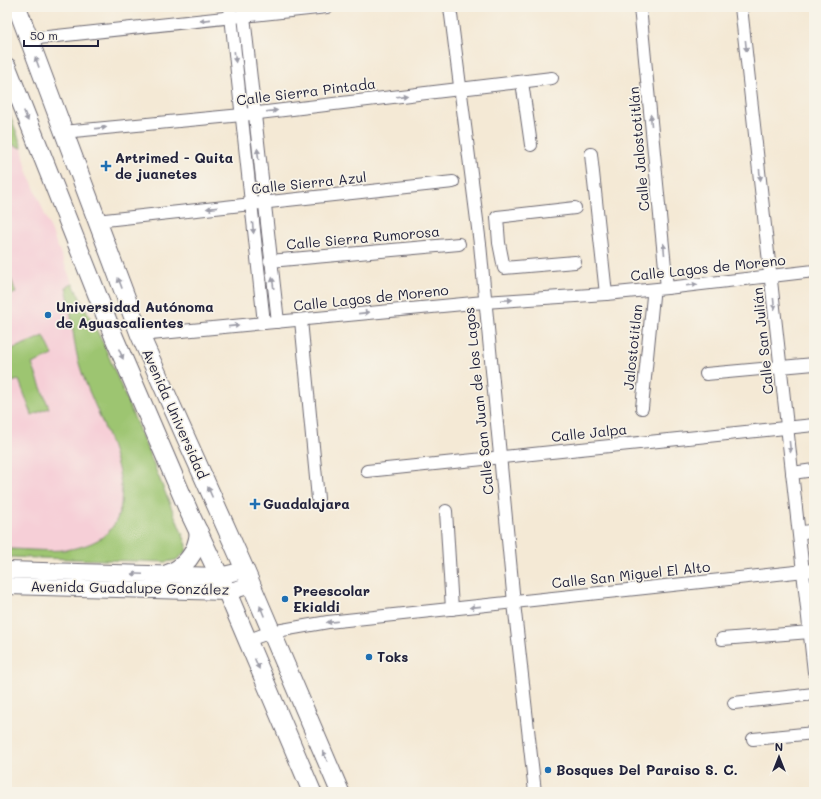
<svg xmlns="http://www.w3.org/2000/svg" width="821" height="799" font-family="Mali,sans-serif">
<rect width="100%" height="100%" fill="#f7f3e8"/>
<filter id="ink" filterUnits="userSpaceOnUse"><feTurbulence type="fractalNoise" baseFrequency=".025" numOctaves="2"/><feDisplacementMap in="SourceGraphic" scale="8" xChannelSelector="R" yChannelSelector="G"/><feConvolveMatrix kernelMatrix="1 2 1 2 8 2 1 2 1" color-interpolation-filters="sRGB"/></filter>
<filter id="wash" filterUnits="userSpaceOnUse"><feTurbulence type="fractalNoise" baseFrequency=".012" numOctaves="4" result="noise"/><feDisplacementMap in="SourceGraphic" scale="16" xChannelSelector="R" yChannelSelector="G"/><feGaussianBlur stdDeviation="0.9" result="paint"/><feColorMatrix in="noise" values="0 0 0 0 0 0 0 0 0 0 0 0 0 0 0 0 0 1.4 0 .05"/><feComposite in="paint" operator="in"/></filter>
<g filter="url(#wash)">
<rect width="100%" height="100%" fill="#f4e9d5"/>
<polygon fill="#f6cfd7" points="7,107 22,147 27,170 71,280 104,345 187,545 166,562 7,557"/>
<g fill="#9dc571" stroke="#607456">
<polygon points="7,107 22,147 22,148 7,143"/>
<polygon points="7,267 16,293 7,296"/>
<path d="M 73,284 L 104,345 L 187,545 L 186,552 L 176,560 L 166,562 L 7,557 L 7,549 C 28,549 56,553 76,548 C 165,528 99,423 82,373 C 72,345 73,316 66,287 Z"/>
<polygon points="44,336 53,355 32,364 49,408 32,415 19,380 8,383 7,381 7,351"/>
</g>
</g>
<g filter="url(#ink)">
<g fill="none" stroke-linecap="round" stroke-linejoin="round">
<g stroke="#6c6871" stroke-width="14">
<g id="street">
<polyline points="230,7 264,323"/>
<polyline points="243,7 278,322"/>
<polyline points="450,7 480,244 514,603 535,792"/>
<polyline points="640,7 667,288"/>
<polyline points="741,7 814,672"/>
<polyline points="29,39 327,7"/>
<polyline points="522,82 531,145"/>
<polyline points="63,132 242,115 552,78"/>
<polyline points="591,154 606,294"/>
<polyline points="575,208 497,217 499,243 504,268 575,262"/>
<polyline points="96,221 453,182"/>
<polyline points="270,261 459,244"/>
<polyline points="301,320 318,499"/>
<polyline points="140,335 484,302 606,294 667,288 814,271"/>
<polyline points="706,374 814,364"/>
<polyline points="642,408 653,296 652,290"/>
<polyline points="367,471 814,425"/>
<polyline points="792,473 814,470"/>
<polyline points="446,511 452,609"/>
<polyline points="799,533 814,530"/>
<polyline points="722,639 810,632"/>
<polyline points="246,641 271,632 328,622 814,570"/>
<polyline points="734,703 814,694"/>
<polyline points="753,739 814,733"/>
</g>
</g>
<g stroke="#6c6871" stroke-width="18">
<g id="secondary">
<polyline points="7,570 219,576 245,570"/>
<polyline points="7,586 227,592 251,585"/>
</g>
</g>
<g stroke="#6c6871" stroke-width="20">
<g id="primary">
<polyline points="17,7 140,335 245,570 340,792"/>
<polyline points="7,67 114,337 190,514 227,592 312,792"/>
<path d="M 165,575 C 185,568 197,553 199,532"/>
</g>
</g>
<use href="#street" stroke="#fff" stroke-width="12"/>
<use href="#secondary" stroke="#fff" stroke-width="16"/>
<use href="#primary" stroke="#fff" stroke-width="18"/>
</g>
<defs><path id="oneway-solid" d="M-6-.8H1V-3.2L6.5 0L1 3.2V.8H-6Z"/></defs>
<g fill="#9c9ca7">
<use href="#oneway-solid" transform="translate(205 20) rotate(174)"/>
<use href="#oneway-solid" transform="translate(746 46) rotate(84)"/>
<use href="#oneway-solid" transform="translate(235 57) rotate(83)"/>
<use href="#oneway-solid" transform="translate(37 62) rotate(-110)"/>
<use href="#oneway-solid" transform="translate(402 96) rotate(-7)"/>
<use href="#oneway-solid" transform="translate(272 111) rotate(-7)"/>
<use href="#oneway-solid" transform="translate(26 116) rotate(68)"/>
<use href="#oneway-solid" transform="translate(651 120) rotate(-95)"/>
<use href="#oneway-solid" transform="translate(101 128) rotate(-6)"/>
<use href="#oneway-solid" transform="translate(258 154) rotate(-96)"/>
<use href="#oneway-solid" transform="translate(760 175) rotate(84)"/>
<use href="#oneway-solid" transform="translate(212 208) rotate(174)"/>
<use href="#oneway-solid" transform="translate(253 228) rotate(84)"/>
<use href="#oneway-solid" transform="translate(664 249) rotate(-95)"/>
<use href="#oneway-solid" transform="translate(120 283) rotate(-111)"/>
<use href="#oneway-solid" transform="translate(273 283) rotate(-98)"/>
<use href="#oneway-solid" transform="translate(692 285) rotate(-7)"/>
<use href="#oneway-solid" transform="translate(507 300) rotate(-3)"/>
<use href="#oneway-solid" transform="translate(774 304) rotate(84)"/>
<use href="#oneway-solid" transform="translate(364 313) rotate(-6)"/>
<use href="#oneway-solid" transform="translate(234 326) rotate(-6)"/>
<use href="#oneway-solid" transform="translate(121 354) rotate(67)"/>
<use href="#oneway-solid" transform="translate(790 447) rotate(84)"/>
<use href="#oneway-solid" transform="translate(210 492) rotate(-114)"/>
<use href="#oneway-solid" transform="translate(137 574) rotate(-178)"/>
<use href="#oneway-solid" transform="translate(475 607) rotate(174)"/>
<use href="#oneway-solid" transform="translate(262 611) rotate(-112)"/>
<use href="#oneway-solid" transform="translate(332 622) rotate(173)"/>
<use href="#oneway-solid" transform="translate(257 664) rotate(66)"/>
<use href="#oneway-solid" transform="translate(325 756) rotate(-113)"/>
</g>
</g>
<g fill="#1f6fb2" stroke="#f7f3e8" stroke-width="1.5">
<path d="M104 160h4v4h4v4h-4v4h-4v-4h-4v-4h4z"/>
<circle cx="48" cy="315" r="4"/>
<path d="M253 498h4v4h4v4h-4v4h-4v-4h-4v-4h4z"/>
<circle cx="285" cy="599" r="4"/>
<circle cx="369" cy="657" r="4"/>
<circle cx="548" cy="770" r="4"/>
</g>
<g text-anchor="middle" stroke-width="3.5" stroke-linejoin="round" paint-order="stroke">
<g font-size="14" fill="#22223b" stroke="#f7f3e8">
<text transform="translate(306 92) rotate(-7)" y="5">Calle Sierra Pintada</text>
<text transform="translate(639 149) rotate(-95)" y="5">Calle Jalostotitlán</text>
<text transform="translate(309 183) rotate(-6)" y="5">Calle Sierra Azul</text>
<text transform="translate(363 238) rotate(-5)" y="5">Calle Sierra Rumorosa</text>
<text transform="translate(708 268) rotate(-6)" y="5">Calle Lagos de Moreno</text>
<text transform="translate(371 298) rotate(-6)" y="5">Calle Lagos de Moreno</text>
<text transform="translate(763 341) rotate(-96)" y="5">Calle San Julián</text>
<text transform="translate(633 347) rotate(-84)" y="5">Jalostotitlan</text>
<text transform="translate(479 401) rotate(-96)" y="5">Calle San Juan de los Lagos</text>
<text transform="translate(175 414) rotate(66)" y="5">Avenida Universidad</text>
<text transform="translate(589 433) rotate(-6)" y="5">Calle Jalpa</text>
<text transform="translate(631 575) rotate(-6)" y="5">Calle San Miguel El Alto</text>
<text transform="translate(130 588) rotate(1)" y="5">Avenida Guadalupe González</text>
</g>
<g font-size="14" font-weight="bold" fill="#22223b" stroke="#f7f3e8" text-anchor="start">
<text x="115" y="163">Artrimed - Quita<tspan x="115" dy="16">de juanetes</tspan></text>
<text x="56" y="312">Universidad Autónoma<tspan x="56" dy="16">de Aguascalientes</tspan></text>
<text x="263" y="509">Guadalajara</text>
<text x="293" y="596">Preescolar<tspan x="293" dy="16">Ekialdi</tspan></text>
<text x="377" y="662">Toks</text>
<text x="556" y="775">Bosques Del Paraiso S. C.</text>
</g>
</g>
<rect width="821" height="799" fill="none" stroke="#f7f3e8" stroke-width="24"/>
<g transform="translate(779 757)" stroke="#f7f3e8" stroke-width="3" paint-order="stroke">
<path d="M0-3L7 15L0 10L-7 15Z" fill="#22223b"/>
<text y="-6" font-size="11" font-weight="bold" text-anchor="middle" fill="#22223b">N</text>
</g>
<path d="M24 40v6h74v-6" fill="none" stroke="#22223b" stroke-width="2"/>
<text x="30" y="40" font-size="12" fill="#22223b" stroke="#f7f3e8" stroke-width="3" paint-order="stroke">50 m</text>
</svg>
